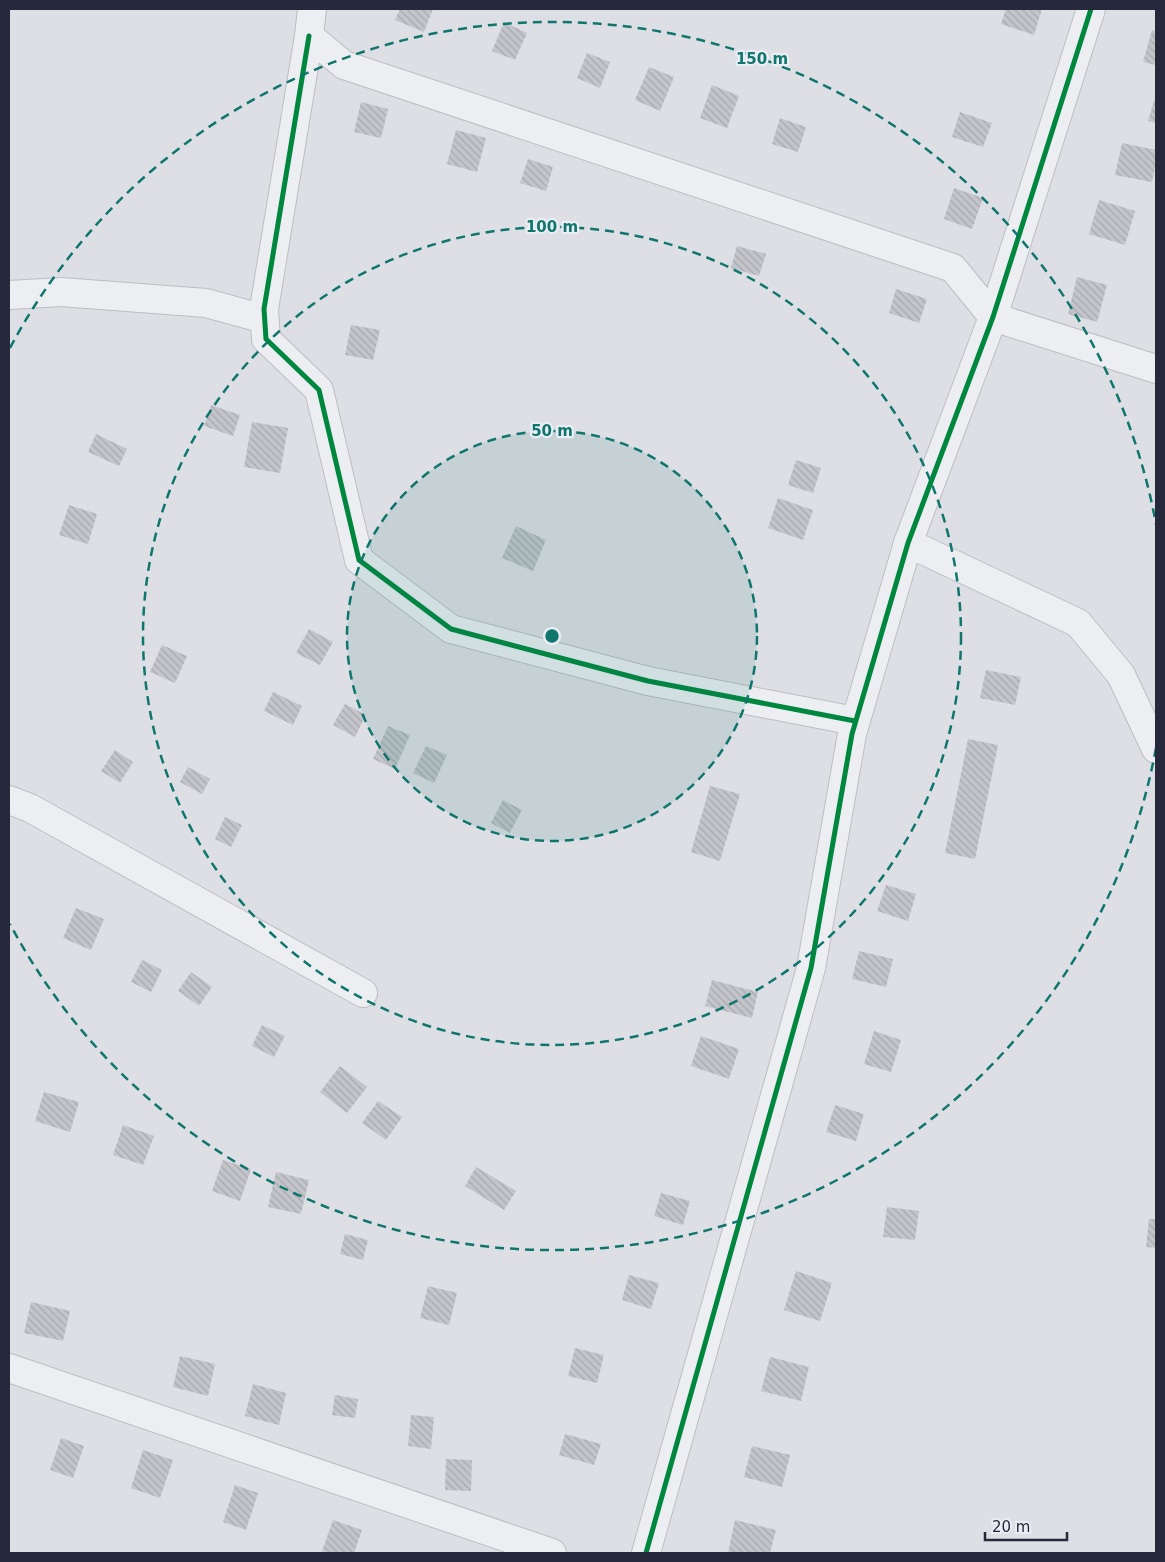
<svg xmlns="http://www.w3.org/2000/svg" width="1165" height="1562" font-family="'DejaVu Sans',sans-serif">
<defs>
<pattern id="building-back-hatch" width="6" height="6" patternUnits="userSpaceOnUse" patternTransform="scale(1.25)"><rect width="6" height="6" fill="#c4c5cb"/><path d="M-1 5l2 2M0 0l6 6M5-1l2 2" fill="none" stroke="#a8a9af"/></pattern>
</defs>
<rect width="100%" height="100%" fill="#dedfe4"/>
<g fill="url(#building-back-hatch)">
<polygon points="400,9 433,9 424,32 395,20"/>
<polygon points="1006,9 1042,9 1034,35 1001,24"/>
<polygon points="504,22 527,33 515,60 492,51"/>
<polygon points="1152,30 1156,31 1156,65 1143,62"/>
<polygon points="587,53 610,62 600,88 577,78"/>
<polygon points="649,67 674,77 660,111 635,100"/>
<polygon points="712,85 739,96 727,128 700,118"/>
<polygon points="1156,94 1156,123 1148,121"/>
<polygon points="361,102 388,109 381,138 354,132"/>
<polygon points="960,112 992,123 983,147 952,137"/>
<polygon points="780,118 806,127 798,152 772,144"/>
<polygon points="456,130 486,138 477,172 447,164"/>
<polygon points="1122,143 1156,150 1156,162 1152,182 1115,175"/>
<polygon points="528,159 553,167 546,191 520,183"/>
<polygon points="954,188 983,198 972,229 944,219"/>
<polygon points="1099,200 1135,211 1125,245 1089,234"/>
<polygon points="737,246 766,254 759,276 731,268"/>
<polygon points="1077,277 1107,285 1097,322 1068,314"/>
<polygon points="896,289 927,299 919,323 889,313"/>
<polygon points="351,325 380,330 373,360 345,355"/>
<polygon points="211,405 240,415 233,436 204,426"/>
<polygon points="252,422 288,428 280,473 244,467"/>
<polygon points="96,434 127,449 119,466 88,452"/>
<polygon points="796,460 821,468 813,493 788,485"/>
<polygon points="778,498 813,510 803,540 768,528"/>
<polygon points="69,505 97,514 88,544 59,535"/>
<polygon points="516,526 546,540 533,571 502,558"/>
<polygon points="309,629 333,642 320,665 296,653"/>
<polygon points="162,645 187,656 175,683 150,672"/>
<polygon points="986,670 1021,677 1015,705 980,698"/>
<polygon points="273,692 302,706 293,725 264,711"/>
<polygon points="345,704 366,715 355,737 333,725"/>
<polygon points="388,726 410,735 395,769 373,759"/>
<polygon points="968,739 998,745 975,859 945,853"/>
<polygon points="426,746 447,755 434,783 413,773"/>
<polygon points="115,750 133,762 120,783 101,771"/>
<polygon points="188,767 210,779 202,794 180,782"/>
<polygon points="710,786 740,794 720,861 691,852"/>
<polygon points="503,800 522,810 510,833 491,823"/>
<polygon points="225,817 242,825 231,847 215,839"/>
<polygon points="886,885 916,894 908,921 877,911"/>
<polygon points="76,908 104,919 91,950 63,938"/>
<polygon points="859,951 893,959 886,987 852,979"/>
<polygon points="142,960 162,970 151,992 131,982"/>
<polygon points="191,972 212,987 199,1006 178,991"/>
<polygon points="712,980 758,992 752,1018 705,1006"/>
<polygon points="262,1025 285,1036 274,1057 252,1046"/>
<polygon points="874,1031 901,1040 891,1072 864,1064"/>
<polygon points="701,1036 739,1049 729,1079 691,1066"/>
<polygon points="340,1066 367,1087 347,1113 320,1092"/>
<polygon points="44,1092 79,1102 70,1132 35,1121"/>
<polygon points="378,1101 402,1117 386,1140 362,1123"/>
<polygon points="835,1105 864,1114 856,1141 826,1132"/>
<polygon points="123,1125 154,1136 143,1165 113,1155"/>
<polygon points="223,1160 251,1169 240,1201 212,1191"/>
<polygon points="476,1167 516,1191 504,1210 465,1186"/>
<polygon points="276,1172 309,1180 301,1214 268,1207"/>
<polygon points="661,1193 690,1201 683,1225 654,1216"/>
<polygon points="887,1207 919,1211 915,1240 883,1237"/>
<polygon points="1149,1219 1156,1219 1156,1248 1146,1247"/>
<polygon points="345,1234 368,1240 363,1260 340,1254"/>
<polygon points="796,1271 832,1283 820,1321 784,1310"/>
<polygon points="629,1275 659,1283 651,1309 622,1300"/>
<polygon points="428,1286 457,1293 449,1325 420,1318"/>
<polygon points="31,1302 70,1311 63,1341 24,1333"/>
<polygon points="575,1348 604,1355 597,1383 568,1376"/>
<polygon points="180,1356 215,1364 208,1396 173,1387"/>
<polygon points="770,1357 809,1367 801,1401 761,1391"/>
<polygon points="253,1384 286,1393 279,1425 245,1416"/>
<polygon points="335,1395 358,1399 355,1418 332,1415"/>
<polygon points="411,1415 434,1417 431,1449 408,1446"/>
<polygon points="565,1434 601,1444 594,1465 559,1455"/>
<polygon points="61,1438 84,1446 73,1478 50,1470"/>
<polygon points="752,1446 790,1455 782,1487 744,1477"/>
<polygon points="143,1450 173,1460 160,1498 131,1488"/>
<polygon points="446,1459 472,1460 471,1491 445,1490"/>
<polygon points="235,1485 258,1493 246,1530 223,1522"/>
<polygon points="333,1520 362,1530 354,1553 329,1553 322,1551"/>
<polygon points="735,1520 776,1530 770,1553 728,1553"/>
</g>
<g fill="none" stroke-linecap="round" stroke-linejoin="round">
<g stroke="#bdbdc2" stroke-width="30">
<g id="minor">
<polyline points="312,9 309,36 344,65 953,268 993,317 1156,369"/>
<polyline points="309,36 264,309 266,339 319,390 359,560 451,629 648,681 855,721"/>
<polyline points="9,295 61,292 206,303 264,319"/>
<polyline points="908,543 1078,623 1121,675 1156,749"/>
<polyline points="9,800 30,808 363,993"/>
<polyline points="9,1368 552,1553"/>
<polyline points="646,1553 811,968 852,734 908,543 993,317 1091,9"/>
</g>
</g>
<use href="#minor" stroke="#edeef1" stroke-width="28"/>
<g stroke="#ebedf4" stroke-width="8">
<g id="cycleway">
<polyline points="309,36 264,309 266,339 319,390 359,560 451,629 648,681 855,721"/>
<polyline points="646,1553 811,968 852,734 908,543 993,317 1091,9"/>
</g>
</g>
<use href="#cycleway" stroke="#00873e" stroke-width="5"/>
</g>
<circle cx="552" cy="636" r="205" fill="#0f766e" fill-opacity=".12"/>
<g fill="none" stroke="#0f766e" stroke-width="2.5" stroke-dasharray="9 6">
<circle cx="552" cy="636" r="205"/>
<circle cx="552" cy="636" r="409"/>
<path d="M1156 748A614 614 0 0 1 10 924M10 348A614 614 0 0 1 1156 524"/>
</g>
<circle cx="552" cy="636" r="8" fill="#0f766e" stroke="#ebedf4" stroke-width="2.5"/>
<g font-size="15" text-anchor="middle" font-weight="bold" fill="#0f766e" stroke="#ebedf4" stroke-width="4.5" stroke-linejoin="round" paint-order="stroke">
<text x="762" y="64">150 m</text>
<text x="552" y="232">100 m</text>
<text x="552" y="436">50 m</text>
</g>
<rect width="1165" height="1562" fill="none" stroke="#26283c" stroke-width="20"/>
<path d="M985 1532v8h82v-8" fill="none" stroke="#26283c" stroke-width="2.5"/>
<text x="992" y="1532" font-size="15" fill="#26283c" stroke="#ebedf4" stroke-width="4" paint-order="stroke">20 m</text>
</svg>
